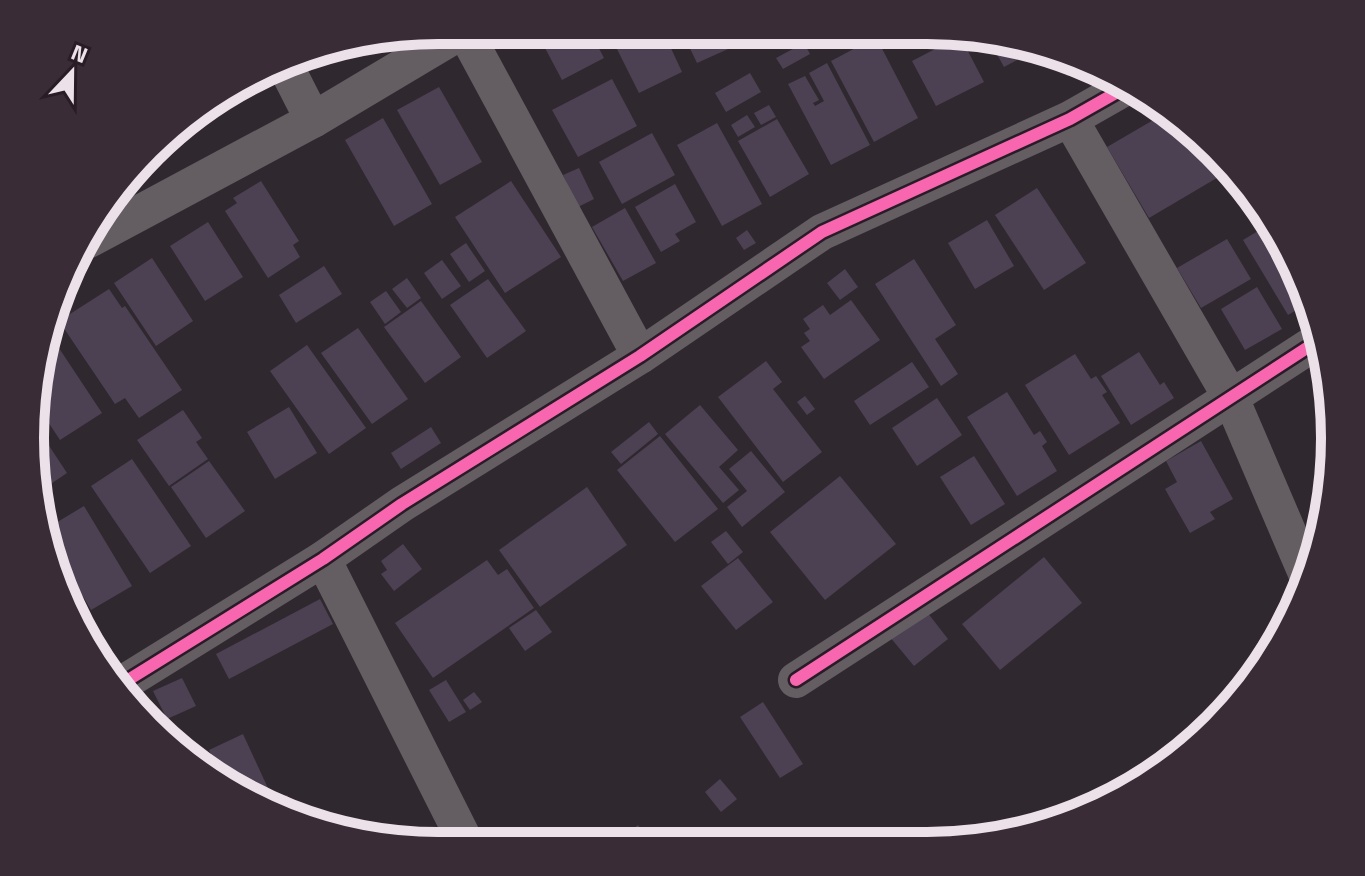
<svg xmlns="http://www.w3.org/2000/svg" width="1365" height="876" font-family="'Titillium Web',sans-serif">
<rect width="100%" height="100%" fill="#30282f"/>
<g fill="#4b4152">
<polygon points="536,31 590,31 604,58 562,80"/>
<polygon points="608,31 663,31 682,72 639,93"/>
<polygon points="682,32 731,32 737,45 697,63"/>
<polygon points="960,36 984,82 936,106 912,61"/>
<polygon points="987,36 1036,50 1004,67"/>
<polygon points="876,37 918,118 874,142 831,61"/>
<polygon points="804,43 810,54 783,69 776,58"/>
<polygon points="1061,58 1066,59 1086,65 1067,76 1058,59"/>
<polygon points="827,63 870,145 831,165 788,84 805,76 819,100 813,103 815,106 824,101 809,73"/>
<polygon points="750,73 761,92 726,112 715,93"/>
<polygon points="612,79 637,126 578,157 552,110"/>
<polygon points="439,87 482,162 440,185 397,110"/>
<polygon points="769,105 776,117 761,125 754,113"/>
<polygon points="1167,112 1196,131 1227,172 1149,218 1107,147"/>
<polygon points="747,115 755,127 738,137 731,125"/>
<polygon points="383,118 432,204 394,226 345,140"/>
<polygon points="777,119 809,174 770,197 738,141"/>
<polygon points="717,123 762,204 722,226 677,145"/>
<polygon points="652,133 675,175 622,204 599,162"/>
<polygon points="579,168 594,199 578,207 563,175"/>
<polygon points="261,181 299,241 293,245 300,257 268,278 225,211 237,203 233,198"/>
<polygon points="511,181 561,257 505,293 455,217"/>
<polygon points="675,184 696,222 675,234 680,241 661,252 635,207"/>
<polygon points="1037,188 1086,263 1044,290 995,215"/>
<polygon points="625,208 656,263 623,281 592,227"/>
<polygon points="987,220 1014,266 975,289 948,243"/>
<polygon points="208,222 243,277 205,301 170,246"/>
<polygon points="1268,225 1293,257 1305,305 1288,315 1243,240"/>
<polygon points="747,230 756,243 744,250 736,238"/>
<polygon points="1227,239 1251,279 1201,308 1177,268"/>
<polygon points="466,243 485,271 469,282 450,254"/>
<polygon points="152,258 193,321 156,346 114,283"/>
<polygon points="914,259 956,325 935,339 958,374 941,386 875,284"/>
<polygon points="442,260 461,286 442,299 424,273"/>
<polygon points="324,266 342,294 296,323 279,295"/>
<polygon points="845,269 858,287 840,300 827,283"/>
<polygon points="407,278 421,298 407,308 392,289"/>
<polygon points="488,279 526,331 487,358 450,305"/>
<polygon points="1257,287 1282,329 1245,350 1221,309"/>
<polygon points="109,289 122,308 125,306 182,390 139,418 125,398 115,404 59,321"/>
<polygon points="386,291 401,312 385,324 370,302"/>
<polygon points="851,300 880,340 824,379 801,347 810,341 804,333 810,329 803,319 823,305 830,315"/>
<polygon points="421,301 461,357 425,383 384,327"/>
<polygon points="358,328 408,399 372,424 321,353"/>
<polygon points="47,330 102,413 60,440 33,399"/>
<polygon points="307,345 366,428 329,454 270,371"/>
<polygon points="1139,352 1160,385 1164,382 1174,398 1131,425 1101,376"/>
<polygon points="1075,354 1091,379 1096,376 1107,392 1102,395 1120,423 1069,455 1025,385"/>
<polygon points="766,361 782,382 773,389 822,452 783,482 718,397"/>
<polygon points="912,362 929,387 870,425 854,401"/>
<polygon points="1007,392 1034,435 1040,431 1047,442 1042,446 1057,471 1017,496 967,417"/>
<polygon points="805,396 815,409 807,415 797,402"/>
<polygon points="937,398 962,435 917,466 892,428"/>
<polygon points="700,405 738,450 719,467 739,490 723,503 665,434"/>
<polygon points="289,407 317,453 275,479 247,432"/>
<polygon points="183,410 202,438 196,442 208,459 169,486 137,440"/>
<polygon points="649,422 658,434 621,464 611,452"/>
<polygon points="431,427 441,443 401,469 391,453"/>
<polygon points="42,435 67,473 39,492 34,440"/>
<polygon points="660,436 718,509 675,542 617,470"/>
<polygon points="1201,441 1233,499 1210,512 1215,519 1190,533 1165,489 1177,482 1166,461"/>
<polygon points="751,451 785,492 742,527 727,507 747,491 729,469"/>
<polygon points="974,456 1005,504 971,525 940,477"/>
<polygon points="132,459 191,546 150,573 91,486"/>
<polygon points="209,461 245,511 206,538 171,487"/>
<polygon points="840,476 896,544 825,600 770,532"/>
<polygon points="587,487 627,545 540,607 499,550"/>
<polygon points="84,506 132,586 91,610 44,530"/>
<polygon points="726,531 743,552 728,564 711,542"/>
<polygon points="403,544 422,569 394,591 381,574 387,570 381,561"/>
<polygon points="1044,557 1082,603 1000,670 962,624"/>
<polygon points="738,558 773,602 736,630 701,586"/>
<polygon points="487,560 498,575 507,569 534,608 433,678 395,623"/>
<polygon points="320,599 333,624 229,679 216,654"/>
<polygon points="920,603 948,639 914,666 885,631"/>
<polygon points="536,610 552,632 525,651 509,628"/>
<polygon points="182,678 196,706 167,719 153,691"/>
<polygon points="446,680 466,712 449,722 429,690"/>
<polygon points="474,692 482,702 470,710 463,700"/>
<polygon points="763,702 803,764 780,778 740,717"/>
<polygon points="243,734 273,799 264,804 221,777 209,750"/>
<polygon points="720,779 737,799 721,812 705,792"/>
<polygon points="287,795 303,821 281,815 268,806"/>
<polygon points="638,825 652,844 613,844"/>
</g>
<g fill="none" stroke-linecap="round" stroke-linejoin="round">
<g stroke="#645e63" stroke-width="36">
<polyline points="464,30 640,356"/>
<polyline points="284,63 313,120"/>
<polyline points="1070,119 1231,398 1308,578"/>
<polyline points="87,241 313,120 464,30"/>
<polyline points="323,559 466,843"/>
<polyline points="796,680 1316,342"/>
<polyline points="120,685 323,559 402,504 640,356 822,232 1070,119 1128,86"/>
</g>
<g stroke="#2a1c27" stroke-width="17">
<g id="cycleway">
<polyline points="796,680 1316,342"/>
<polyline points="120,685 323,559 402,504 640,356 822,232 1070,119 1128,86"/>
</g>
</g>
<use href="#cycleway" stroke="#f766af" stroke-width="12"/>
</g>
<path d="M0 0H1365V876H0ZM438 44H927A394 394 0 0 1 1321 438V438A394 394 0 0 1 927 832H438A394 394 0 0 1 44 438V438A394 394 0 0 1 438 44Z" fill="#3a2c37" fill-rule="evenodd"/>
<path fill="none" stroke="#ece1e9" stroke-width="10" d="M438 44H927A394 394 0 0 1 1321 438V438A394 394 0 0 1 927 832H438A394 394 0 0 1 44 438V438A394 394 0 0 1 438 44Z"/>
<g transform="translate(72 72) rotate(22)" stroke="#2a1c27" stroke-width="6" paint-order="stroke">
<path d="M0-6L14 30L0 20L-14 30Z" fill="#ece1e9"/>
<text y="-12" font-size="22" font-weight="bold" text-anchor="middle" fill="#ece1e9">N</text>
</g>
</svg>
